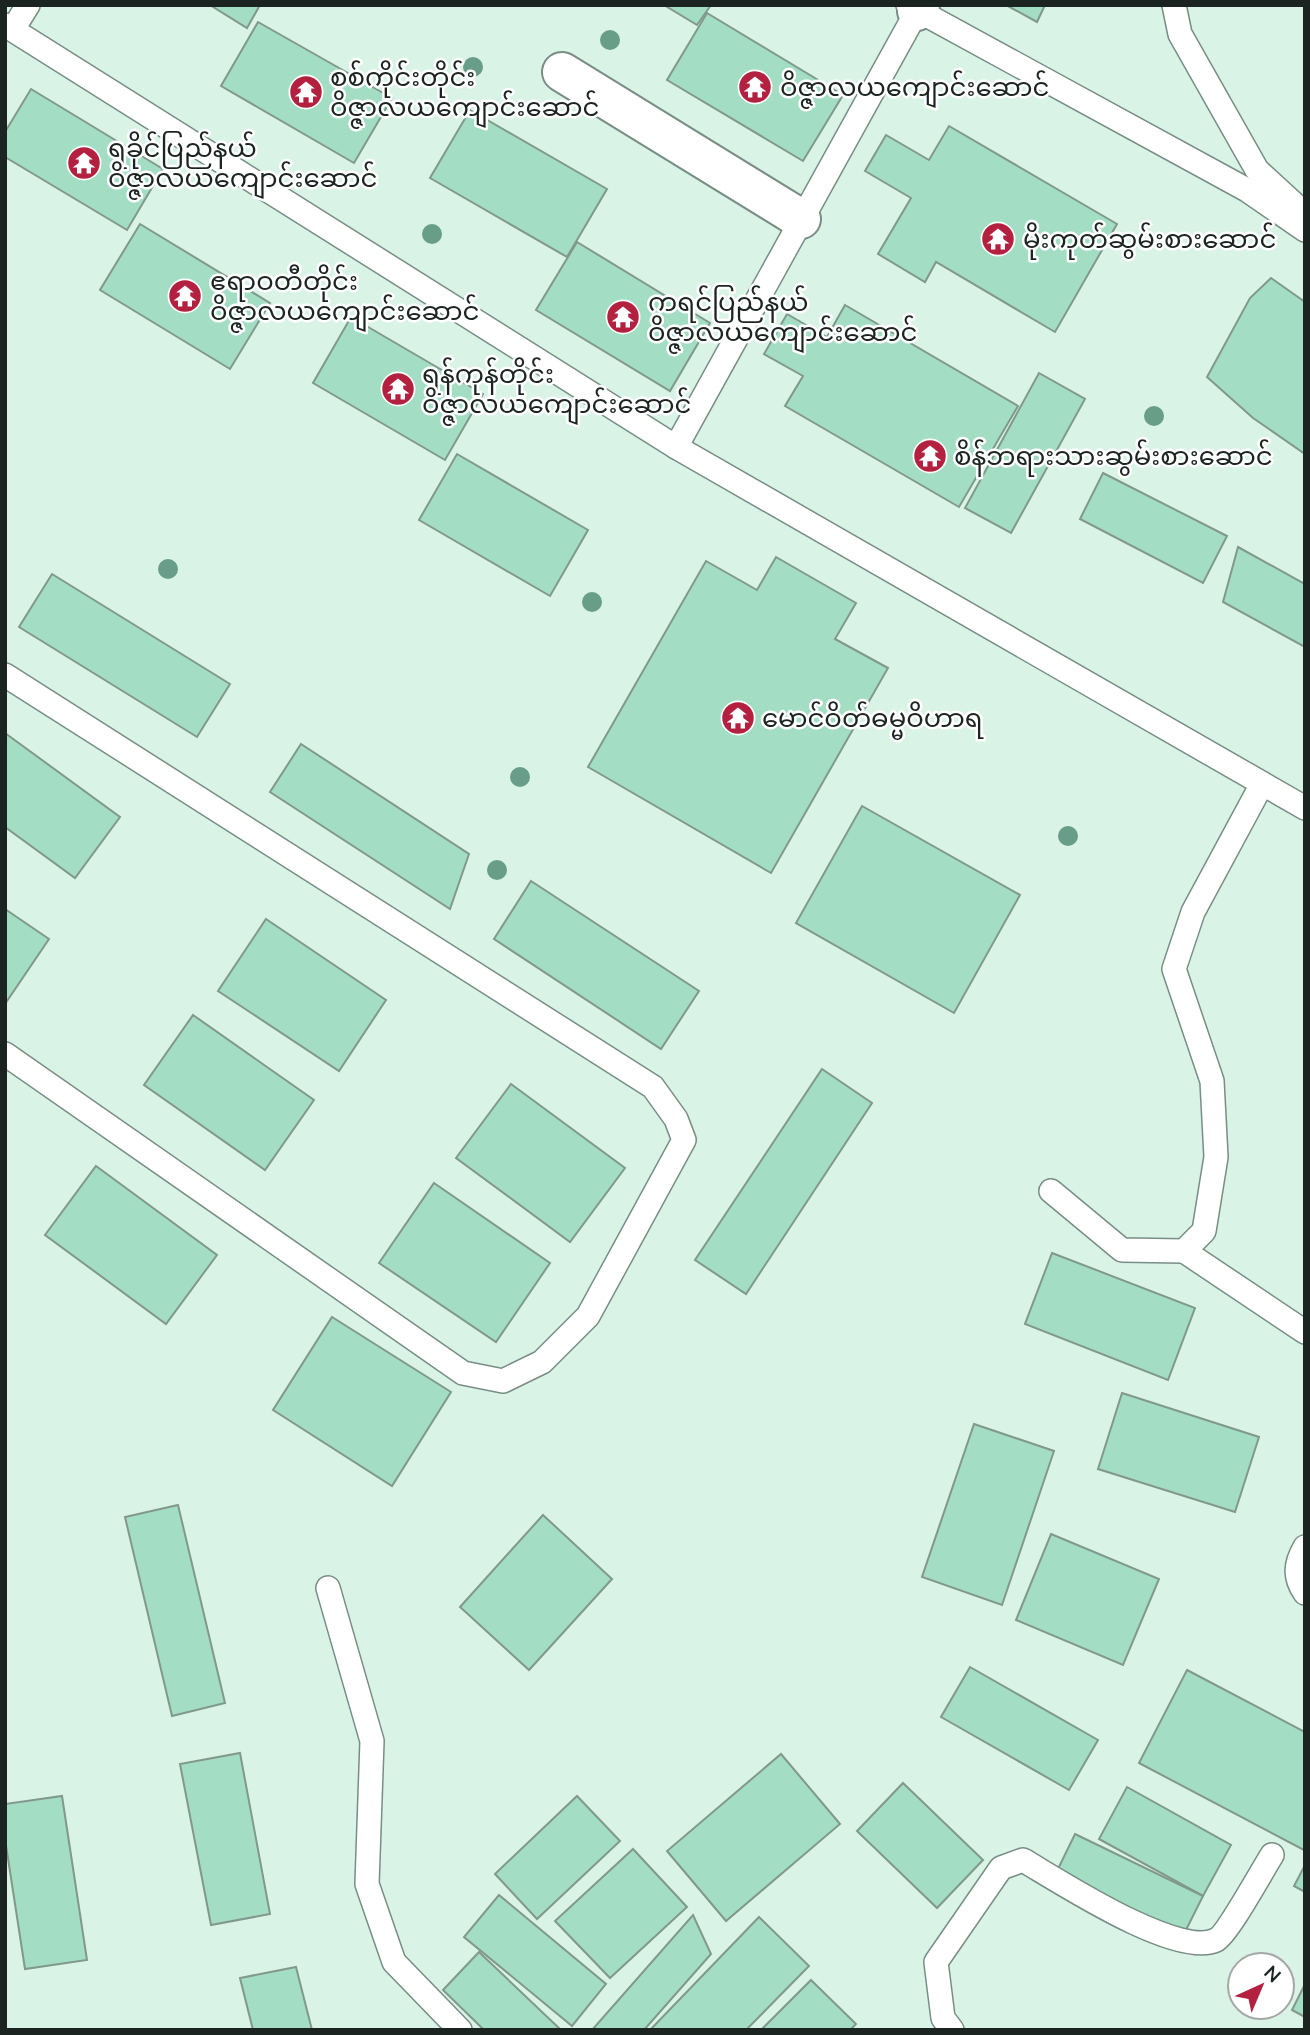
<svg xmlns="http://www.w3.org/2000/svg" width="1310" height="2035" font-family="Mulish,'Noto Sans Myanmar',sans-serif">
<rect width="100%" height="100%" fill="#daf3e7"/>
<g fill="#a3ddc3" stroke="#81988d" stroke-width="2">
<polygon points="210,5 260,5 247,28"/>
<polygon points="664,5 711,5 697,25"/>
<polygon points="1006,5 1045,5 1037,22"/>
<polygon points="707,13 843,95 803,161 667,80"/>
<polygon points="258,22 392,98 354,163 221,86"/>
<polygon points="31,89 163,169 127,230 5,157 5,132"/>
<polygon points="470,110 607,189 567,257 430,178"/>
<polygon points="949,126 1117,224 1055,332 936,262 925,282 878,254 911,198 865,171 886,135 929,160"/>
<polygon points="140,224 270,303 230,369 100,290"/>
<polygon points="577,242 710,323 670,391 536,310"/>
<polygon points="1271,278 1305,302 1305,454 1253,418 1207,377 1250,298"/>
<polygon points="845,305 1018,406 959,507 785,406 803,376 764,354 787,314 827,337"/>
<polygon points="351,317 483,394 445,460 313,383"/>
<polygon points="1039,373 1085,399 1011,533 965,508"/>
<polygon points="457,454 588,530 550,596 419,520"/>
<polygon points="1103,473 1227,536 1203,583 1080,519"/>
<polygon points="1238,547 1305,584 1305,647 1223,602"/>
<polygon points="776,557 856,603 835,639 888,668 771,873 588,767 706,561 757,590"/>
<polygon points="52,574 230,684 197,737 19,627"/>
<polygon points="5,733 120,817 75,878 5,827"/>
<polygon points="301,744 469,854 450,909 270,792"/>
<polygon points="862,806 1020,895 954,1013 796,923"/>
<polygon points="531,881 699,991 661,1049 494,939"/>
<polygon points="5,909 49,939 5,1004"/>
<polygon points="266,919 386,1000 339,1071 218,991"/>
<polygon points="193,1015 314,1100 265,1170 144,1085"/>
<polygon points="822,1069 872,1103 746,1294 695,1260"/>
<polygon points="511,1084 625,1168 570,1242 456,1158"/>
<polygon points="96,1166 217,1255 166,1324 45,1235"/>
<polygon points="434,1183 550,1263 496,1342 379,1263"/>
<polygon points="1052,1253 1195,1308 1168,1380 1025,1324"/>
<polygon points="332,1317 451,1392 392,1486 273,1410"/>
<polygon points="1122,1393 1259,1437 1235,1512 1098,1469"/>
<polygon points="974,1424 1054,1451 1002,1605 922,1577"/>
<polygon points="178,1505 225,1703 172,1716 125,1517"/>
<polygon points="543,1515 612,1579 529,1670 460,1607"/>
<polygon points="1051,1534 1159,1579 1123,1665 1016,1620"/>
<polygon points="970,1667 1098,1740 1069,1790 941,1717"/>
<polygon points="1187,1670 1305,1732 1304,1850 1139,1763"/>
<polygon points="240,1753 270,1914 211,1925 180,1764"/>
<polygon points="781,1754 840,1824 726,1921 667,1851"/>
<polygon points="903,1783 983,1860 937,1908 857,1831"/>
<polygon points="1127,1787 1231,1845 1203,1896 1099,1839"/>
<polygon points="62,1796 87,1960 25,1969 5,1839 5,1804"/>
<polygon points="577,1796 620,1841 537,1919 495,1874"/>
<polygon points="1075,1834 1203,1896 1183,1936 1055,1875"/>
<polygon points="633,1849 687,1907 610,1978 555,1921"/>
<polygon points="1305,1865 1305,1892 1294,1886"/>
<polygon points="499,1895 606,1984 572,2026 464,1937"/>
<polygon points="693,1915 711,1954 644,2030 592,2030"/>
<polygon points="759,1917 809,1966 746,2030 650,2030"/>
<polygon points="479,1952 561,2030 484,2030 443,1990"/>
<polygon points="296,1967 312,2030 253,2030 240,1978"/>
<polygon points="811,1980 856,2024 850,2030 761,2030"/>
<polygon points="1305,1984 1305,2017 1292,2010"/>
</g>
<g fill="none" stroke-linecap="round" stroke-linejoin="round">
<g stroke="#788e84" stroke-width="26">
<g id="service">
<polyline points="908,5 1247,190 1305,230"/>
<polyline points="1174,5 1180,34 1257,170 1305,214"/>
<polyline points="5,25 676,447 1305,808"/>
<polyline points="13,29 28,5"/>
<polyline points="676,447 917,11"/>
<polyline points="5,675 653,1087 676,1119 684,1140 588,1316 542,1362 503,1381 463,1373 5,1054"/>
<polyline points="1051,1191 1122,1250 1184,1251 1204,1231 1216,1157 1212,1081 1174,969 1193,912 1262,784"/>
<polyline points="1184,1251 1305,1332"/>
<path d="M 1305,1547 C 1295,1564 1294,1577 1305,1593"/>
<polyline points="328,1588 372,1741 367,1884 394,1962 460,2030"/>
<path d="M 952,2030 L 943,2018 L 936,1962 L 1001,1868 L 1023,1860 C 1059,1881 1178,1959 1216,1940 C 1227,1935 1263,1869 1272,1855"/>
</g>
</g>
<g stroke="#788e84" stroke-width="42">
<g id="minor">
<polyline points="917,11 920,5"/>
<polyline points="562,72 801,219"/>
</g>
</g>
<use href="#service" stroke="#fff" stroke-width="23"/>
<use href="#minor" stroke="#fff" stroke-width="38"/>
</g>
<g fill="#689d8a">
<circle cx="610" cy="40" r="10"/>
<circle cx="473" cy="67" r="10"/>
<circle cx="432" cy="234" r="10"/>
<circle cx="1154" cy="416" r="10"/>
<circle cx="168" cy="569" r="10"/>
<circle cx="592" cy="602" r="10"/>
<circle cx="520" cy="777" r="10"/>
<circle cx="1068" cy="836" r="10"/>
<circle cx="497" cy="870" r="10"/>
</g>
<defs>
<g id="temple-disc" transform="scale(1.75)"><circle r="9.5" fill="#b42140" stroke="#fff"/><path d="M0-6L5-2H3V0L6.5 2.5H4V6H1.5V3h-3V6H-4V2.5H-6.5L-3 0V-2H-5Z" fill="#fff"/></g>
</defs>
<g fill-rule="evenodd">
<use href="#temple-disc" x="755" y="87"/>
<use href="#temple-disc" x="306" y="92"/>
<use href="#temple-disc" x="84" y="163"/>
<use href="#temple-disc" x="998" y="239"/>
<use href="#temple-disc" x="185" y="296"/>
<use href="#temple-disc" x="623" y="317"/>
<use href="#temple-disc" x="398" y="389"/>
<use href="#temple-disc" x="930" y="456"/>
<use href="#temple-disc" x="738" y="718"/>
</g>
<g text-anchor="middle" stroke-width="5" stroke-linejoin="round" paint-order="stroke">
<g font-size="26" fill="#1b2420" stroke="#fff" text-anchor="start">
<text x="330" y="86">စစ်ကိုင်းတိုင်း<tspan x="330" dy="30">ဝိဇ္ဇာလယကျောင်းဆောင်</tspan></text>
<text x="780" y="96">ဝိဇ္ဇာလယကျောင်းဆောင်</text>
<text x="108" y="157">ရခိုင်ပြည်နယ်<tspan x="108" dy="30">ဝိဇ္ဇာလယကျောင်းဆောင်</tspan></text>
<text x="1023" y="248">မိုးကုတ်ဆွမ်းစားဆောင်</text>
<text x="210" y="290">ဧရာဝတီတိုင်း<tspan x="210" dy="30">ဝိဇ္ဇာလယကျောင်းဆောင်</tspan></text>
<text x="648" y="311">ကရင်ပြည်နယ်<tspan x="648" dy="30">ဝိဇ္ဇာလယကျောင်းဆောင်</tspan></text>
<text x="422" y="383">ရန်ကုန်တိုင်း<tspan x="422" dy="30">ဝိဇ္ဇာလယကျောင်းဆောင်</tspan></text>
<text x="954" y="465">စိန်ဘရားသားဆွမ်းစားဆောင်</text>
<text x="762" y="727">မောင်ဝိတ်ဓမ္မဝိဟာရ</text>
</g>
</g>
<rect width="1310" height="2035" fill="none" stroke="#1b2420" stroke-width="14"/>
<g transform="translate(1261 1986) rotate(44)"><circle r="33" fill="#ffffff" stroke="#a4a7a6" stroke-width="2"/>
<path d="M0-5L12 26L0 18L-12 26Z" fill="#b42140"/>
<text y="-10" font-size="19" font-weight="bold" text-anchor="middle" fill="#1b2420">N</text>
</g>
</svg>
